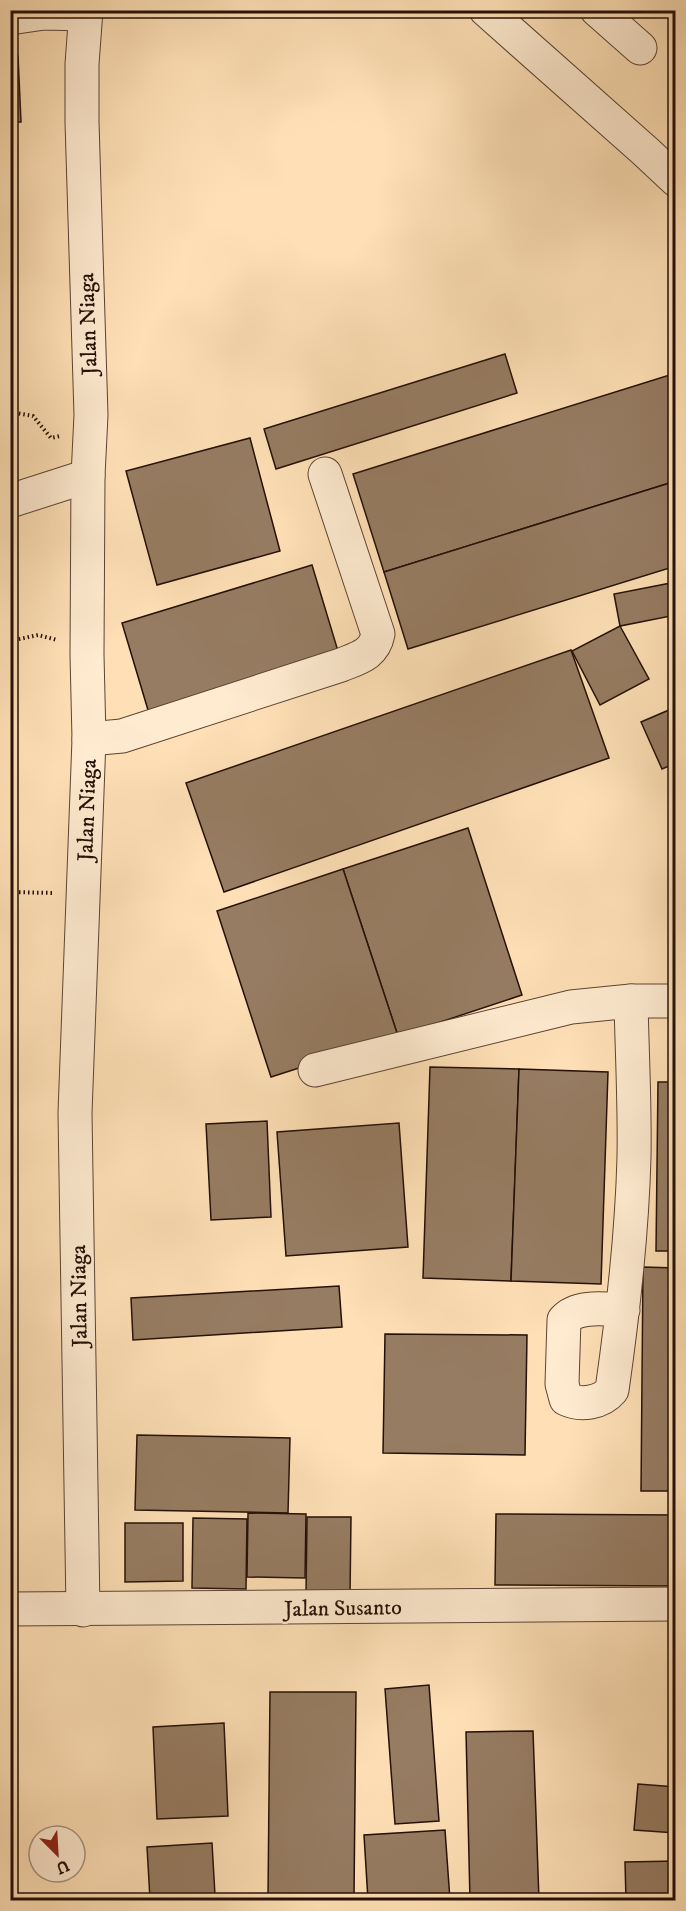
<svg xmlns="http://www.w3.org/2000/svg" width="686" height="1911" font-family="'IM FELL DW Pica',serif">
<rect width="100%" height="100%" fill="#ffe0b6"/>
<filter id="stains"><feTurbulence type="fractalNoise" baseFrequency=".00333" numOctaves="4"/><feColorMatrix values="0 0 0 0 .2 0 0 0 0 .09 0 0 0 0 .02 0 0 0 .5 -.17"/></filter>
<radialGradient id="worn" r=".72"><stop offset=".6" stop-color="#630" stop-opacity="0"/><stop offset="1" stop-color="#630" stop-opacity=".3"/></radialGradient>
<g fill="#967c62" stroke="#241008" stroke-width="1.5">
<polygon points="10,56 18,56 21,122 10,122"/>
<polygon points="505,354 517,393 276,469 264,429"/>
<polygon points="676,373 676,481 384,572 353,474"/>
<polygon points="250,438 280,551 157,585 126,471"/>
<polygon points="676,481 676,566 408,649 384,572"/>
<polygon points="312,565 341,661 151,720 122,623"/>
<polygon points="676,582 676,615 620,626 614,594"/>
<polygon points="620,626 649,679 600,705 572,651"/>
<polygon points="571,650 609,758 224,892 186,783"/>
<polygon points="676,707 676,763 662,769 641,722"/>
<polygon points="468,828 522,995 398,1036 343,869"/>
<polygon points="343,869 398,1036 271,1077 217,911"/>
<polygon points="430,1067 519,1069 511,1281 423,1278"/>
<polygon points="519,1069 608,1072 601,1284 511,1281"/>
<polygon points="658,1082 676,1082 676,1251 656,1251"/>
<polygon points="267,1121 271,1217 211,1220 206,1124"/>
<polygon points="399,1123 408,1247 286,1256 277,1132"/>
<polygon points="643,1267 676,1268 676,1491 641,1491"/>
<polygon points="339,1286 342,1327 133,1340 131,1298"/>
<polygon points="385,1334 527,1335 525,1455 383,1453"/>
<polygon points="137,1435 290,1438 288,1513 135,1510"/>
<polygon points="248,1513 306,1514 305,1578 247,1577"/>
<polygon points="496,1514 676,1515 676,1586 495,1585"/>
<polygon points="307,1517 351,1517 350,1595 306,1595"/>
<polygon points="193,1518 247,1519 246,1589 192,1588"/>
<polygon points="125,1523 183,1523 183,1581 125,1582"/>
<polygon points="429,1685 439,1821 395,1824 385,1689"/>
<polygon points="270,1692 356,1692 354,1897 268,1897"/>
<polygon points="224,1723 228,1816 157,1819 153,1727"/>
<polygon points="533,1731 539,1900 470,1900 466,1732"/>
<polygon points="638,1784 676,1787 676,1833 634,1830"/>
<polygon points="445,1830 450,1900 368,1900 364,1835"/>
<polygon points="212,1843 215,1895 150,1899 147,1847"/>
<polygon points="676,1861 676,1900 626,1900 625,1862"/>
</g>
<g fill="none" stroke-linecap="round" stroke-linejoin="round">
<g stroke="#5b4434" stroke-width="35">
<g id="minor">
<polyline points="486,10 645,151 676,180"/>
<polyline points="597,10 640,48"/>
<polyline points="10,18 44,13 85,14"/>
<polyline points="10,501 88,476"/>
<path d="M 89,739 L 122,736 L 341,665 C 358,658 374,655 378,634 L 325,474"/>
<polyline points="315,1070 571,1007 631,1001 676,1001"/>
<path d="M 623,1310 C 605,1309 577,1305 564,1320 L 562,1384 L 566,1399 C 581,1406 601,1403 612,1390 C 623,1313 632,1235 634,1157 C 635,1105 632,1053 631,1001"/>
<polyline points="10,1609 676,1604"/>
<polyline points="83,1610 75,1113 89,739 87,655 88,476 91,415 82,122 82,64 86,10"/>
</g>
</g>
<g stroke="#241008" stroke-width="4" stroke-dasharray="1.5 3" stroke-linecap="butt">
<polyline points="10,412 33,416 51,438 60,436"/>
<polyline points="10,641 38,635 57,640"/>
<polyline points="10,892 53,893"/>
</g>
<use href="#minor" stroke="#ffebd0" stroke-width="33"/>
</g>
<g text-anchor="middle" stroke-width="5" stroke-linejoin="round" paint-order="stroke">
<g font-size="22" fill="#241008" stroke="#ffebd0">
<text transform="translate(87 324) rotate(-92)" y="8">Jalan Niaga</text>
<text transform="translate(86 810) rotate(-88)" y="8">Jalan Niaga</text>
<text transform="translate(78 1296) rotate(-91)" y="8">Jalan Niaga</text>
<text transform="translate(343 1607) rotate(-1)" y="8">Jalan Susanto</text>
</g>
</g>
<rect width="686" height="1911" fill="none" stroke="#ffe0b6" stroke-width="36"/>
<rect x="12" y="12" width="662" height="1887" fill="none" stroke="#241008" stroke-width="3"/>
<rect x="18" y="18" width="650" height="1875" fill="none" stroke="#241008" stroke-width="1.5"/>
<g transform="translate(57 1854) rotate(156)"><circle r="28" fill="#ffebd0" stroke="#a79380" stroke-width="1.5"/>
<path d="M0-4.5L10 22L0 15L-10 22Z" fill="#8f2418"/>
<text y="-9" font-size="16" font-weight="bold" text-anchor="middle" fill="#241008">U</text>
</g>
<rect width="100%" height="100%" filter="url(#stains)"/>
<rect width="100%" height="100%" fill="url(#worn)"/>
</svg>
